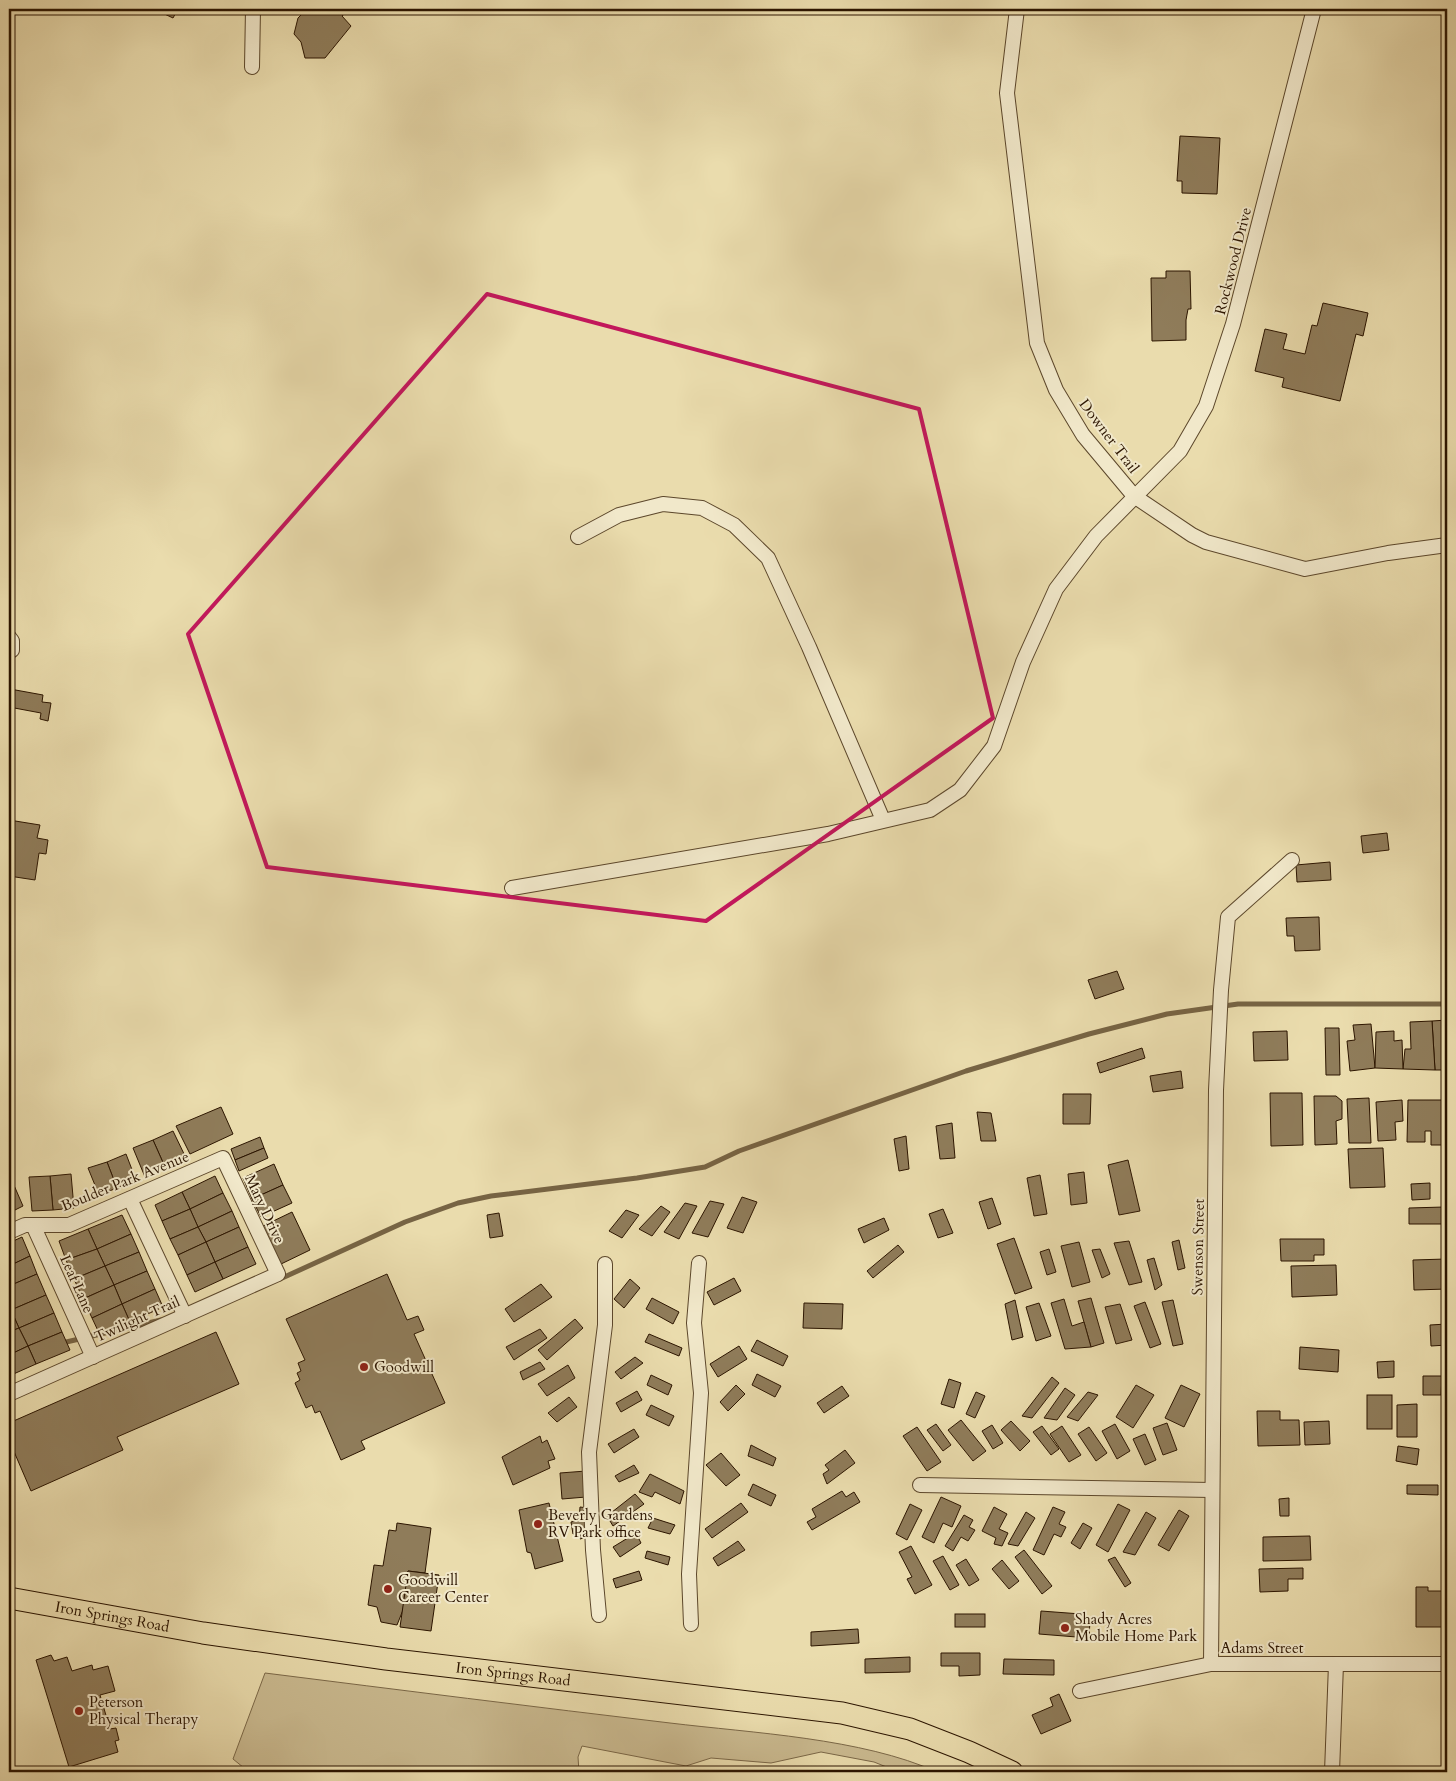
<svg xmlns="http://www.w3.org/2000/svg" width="1456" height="1781" font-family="Cardo,serif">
<rect width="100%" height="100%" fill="#eadcad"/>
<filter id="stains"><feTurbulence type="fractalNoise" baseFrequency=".004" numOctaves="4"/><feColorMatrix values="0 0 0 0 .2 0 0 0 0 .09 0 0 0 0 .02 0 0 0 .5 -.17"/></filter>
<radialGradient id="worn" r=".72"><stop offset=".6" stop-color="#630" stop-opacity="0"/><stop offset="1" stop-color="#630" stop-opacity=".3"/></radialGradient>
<path fill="#caba90" stroke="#7b6848" d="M 265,1673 C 400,1690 535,1707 670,1723 C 752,1733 862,1738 937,1772 L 899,1772 L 874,1762 L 821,1752 L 771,1763 L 711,1758 L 686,1766 L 582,1746 L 578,1757 L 579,1772 L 249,1772 L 233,1759 Z"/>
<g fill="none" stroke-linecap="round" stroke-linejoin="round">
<g stroke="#776444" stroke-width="5">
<polyline points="280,1279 405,1222 458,1203 491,1196 637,1178 705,1167 739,1151 966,1071 1089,1034 1167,1014 1238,1004 1447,1004"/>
<polyline points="62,1343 161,1320"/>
</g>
</g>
<g fill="#8f7c5a" stroke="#2c1500">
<polygon points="154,9 178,9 173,18"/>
<polygon points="307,9 350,9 342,16 351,26 325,58 305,58 301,42 294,34 298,18"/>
<polygon points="1180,136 1220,138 1217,194 1182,193 1182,181 1177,181"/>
<polygon points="1166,271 1190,271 1191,309 1188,309 1186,320 1186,340 1152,341 1151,278 1166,278"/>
<polygon points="1323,303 1368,313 1363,336 1356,334 1340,401 1282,387 1284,378 1255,371 1265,329 1287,334 1283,349 1305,354 1312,325 1317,326"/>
<polygon points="10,689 43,695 42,702 51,703 48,721 40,719 41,713 9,707"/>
<polygon points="9,820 40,825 37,838 48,840 46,854 39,853 35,880 9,876"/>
<polygon points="1387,833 1389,850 1363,853 1361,836"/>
<polygon points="1330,862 1331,880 1297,882 1296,865"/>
<polygon points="1319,917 1320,950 1295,951 1294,936 1287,936 1286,918"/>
<polygon points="1117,971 1124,989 1095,999 1088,980"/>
<polygon points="1447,1020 1447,1070 1435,1070 1432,1021"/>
<polygon points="1432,1021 1435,1070 1403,1069 1405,1049 1411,1049 1410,1022"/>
<polygon points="1371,1024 1375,1068 1350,1071 1347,1041 1355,1040 1353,1025"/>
<polygon points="1325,1028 1339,1028 1340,1075 1326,1075"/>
<polygon points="1287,1031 1288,1060 1254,1061 1253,1032"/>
<polygon points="1394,1031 1394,1041 1402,1040 1403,1069 1375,1068 1376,1032"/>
<polygon points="1142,1048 1145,1058 1100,1073 1097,1063"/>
<polygon points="1181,1071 1183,1088 1153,1092 1150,1076"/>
<polygon points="1270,1093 1302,1093 1303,1145 1271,1146"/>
<polygon points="1063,1094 1091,1094 1090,1124 1063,1124"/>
<polygon points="1314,1096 1336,1096 1342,1101 1342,1119 1336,1121 1337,1144 1315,1145"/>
<polygon points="1369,1098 1371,1143 1349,1143 1347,1099"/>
<polygon points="1402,1100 1403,1121 1395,1122 1396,1140 1378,1141 1376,1102"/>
<polygon points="1408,1100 1447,1100 1447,1145 1431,1145 1431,1131 1425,1131 1425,1142 1407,1142"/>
<polygon points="221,1107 233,1134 190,1154 176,1126"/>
<polygon points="977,1112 991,1113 996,1141 981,1141"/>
<polygon points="952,1123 955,1158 940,1159 936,1126"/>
<polygon points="173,1131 186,1158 165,1167 153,1140"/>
<polygon points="906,1136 909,1169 899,1171 894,1139"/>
<polygon points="260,1137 264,1148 235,1160 231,1149"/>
<polygon points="153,1140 165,1167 145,1177 133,1148"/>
<polygon points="264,1148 268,1158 239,1171 235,1160"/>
<polygon points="1383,1148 1385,1187 1350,1188 1348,1149"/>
<polygon points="126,1154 136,1180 117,1188 107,1162"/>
<polygon points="1128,1160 1140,1211 1119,1215 1108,1165"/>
<polygon points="107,1162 117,1188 99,1195 88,1168"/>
<polygon points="274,1164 283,1185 252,1199 243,1178"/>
<polygon points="1084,1172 1087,1203 1071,1205 1068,1174"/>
<polygon points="71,1174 74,1208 53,1210 50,1176"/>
<polygon points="1040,1175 1047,1214 1034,1216 1027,1178"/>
<polygon points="50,1176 53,1210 32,1211 29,1177"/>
<polygon points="215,1176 223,1193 190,1209 182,1192"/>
<polygon points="13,1183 23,1206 9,1213 9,1185"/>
<polygon points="1430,1183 1430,1199 1412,1200 1411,1184"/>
<polygon points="283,1185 292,1203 261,1217 252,1199"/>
<polygon points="182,1192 190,1209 162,1221 155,1205"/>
<polygon points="223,1193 232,1211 198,1227 190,1209"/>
<polygon points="742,1197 757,1202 743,1233 727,1228"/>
<polygon points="992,1198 1001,1224 988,1229 979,1202"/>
<polygon points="710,1201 724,1204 708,1237 692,1233"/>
<polygon points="685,1203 697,1206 679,1239 664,1232"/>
<polygon points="661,1206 670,1212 652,1236 639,1229"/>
<polygon points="1444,1207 1444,1224 1409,1224 1409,1208"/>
<polygon points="190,1209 198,1227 170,1239 162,1221"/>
<polygon points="943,1209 953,1233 938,1238 929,1214"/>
<polygon points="626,1210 639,1215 622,1238 609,1231"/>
<polygon points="232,1211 239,1227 206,1242 198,1227"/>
<polygon points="292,1212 310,1250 281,1264 263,1226"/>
<polygon points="499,1213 503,1236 490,1238 487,1215"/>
<polygon points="122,1215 131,1234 97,1249 88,1229"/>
<polygon points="884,1218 889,1230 864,1243 858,1229"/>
<polygon points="198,1227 206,1242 178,1255 170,1239"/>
<polygon points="239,1227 248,1247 215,1262 206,1242"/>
<polygon points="88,1229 97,1249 66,1260 59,1241"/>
<polygon points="131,1234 139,1252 105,1266 97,1249"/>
<polygon points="22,1237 30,1256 9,1266 9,1243"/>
<polygon points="1014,1238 1032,1288 1015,1294 997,1244"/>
<polygon points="1280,1239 1324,1239 1324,1255 1314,1255 1314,1261 1281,1261"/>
<polygon points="1179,1240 1185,1268 1178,1270 1172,1242"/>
<polygon points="1129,1241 1142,1282 1129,1285 1114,1243"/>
<polygon points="206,1242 215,1262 187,1275 178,1255"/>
<polygon points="1079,1242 1090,1282 1072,1287 1061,1246"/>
<polygon points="898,1245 904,1252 873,1278 867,1271"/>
<polygon points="248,1247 256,1264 223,1279 215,1262"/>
<polygon points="97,1249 105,1266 74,1279 66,1260"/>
<polygon points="1049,1249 1056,1272 1047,1275 1040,1252"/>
<polygon points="1100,1249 1110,1274 1102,1278 1092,1250"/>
<polygon points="139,1252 147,1271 114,1285 105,1266"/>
<polygon points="30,1256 37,1274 9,1286 9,1266"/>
<polygon points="1154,1258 1162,1285 1155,1290 1147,1260"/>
<polygon points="1446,1259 1447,1289 1414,1290 1413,1260"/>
<polygon points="215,1262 223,1279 195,1292 187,1275"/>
<polygon points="1336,1265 1337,1295 1292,1297 1291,1266"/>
<polygon points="105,1266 114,1285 83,1299 74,1279"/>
<polygon points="147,1271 155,1289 122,1304 114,1285"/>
<polygon points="37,1274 46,1295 11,1310 9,1304 9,1286"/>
<polygon points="387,1274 407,1320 418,1316 424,1330 414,1334 445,1403 361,1441 365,1449 341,1460 320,1411 315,1413 312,1405 306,1408 295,1383 300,1380 297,1373 301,1371 298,1363 305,1360 286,1319"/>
<polygon points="734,1278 741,1291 714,1305 707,1292"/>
<polygon points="630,1279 640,1288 624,1308 614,1299"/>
<polygon points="541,1284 552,1297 514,1322 505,1309"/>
<polygon points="114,1285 122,1304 92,1318 83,1299"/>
<polygon points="155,1289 163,1307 130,1322 122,1304"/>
<polygon points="46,1295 54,1313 19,1328 11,1310"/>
<polygon points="652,1298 679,1312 673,1324 646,1309"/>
<polygon points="1091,1298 1104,1343 1091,1347 1078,1301"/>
<polygon points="1064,1299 1072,1326 1084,1322 1091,1347 1065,1349 1051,1303"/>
<polygon points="1015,1300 1023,1337 1012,1340 1005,1304"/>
<polygon points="1173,1300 1183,1344 1173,1346 1162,1302"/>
<polygon points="1145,1302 1161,1344 1150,1348 1134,1306"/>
<polygon points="804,1303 843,1304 842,1329 803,1328"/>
<polygon points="1039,1303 1051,1336 1036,1341 1026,1307"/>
<polygon points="122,1304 130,1322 100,1335 92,1318"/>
<polygon points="1120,1304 1132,1340 1116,1344 1105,1307"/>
<polygon points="11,1310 19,1328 9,1332 9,1311"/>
<polygon points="54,1313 62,1332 28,1346 19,1328"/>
<polygon points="575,1319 583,1328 547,1360 538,1350"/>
<polygon points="1447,1324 1447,1345 1431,1346 1430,1325"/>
<polygon points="19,1328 28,1346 9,1355 9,1332"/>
<polygon points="540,1329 547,1338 514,1360 506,1347"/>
<polygon points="62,1332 70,1350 36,1364 28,1346"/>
<polygon points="216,1332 239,1384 117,1437 123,1450 31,1491 9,1440 9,1423"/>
<polygon points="649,1334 682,1348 679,1356 645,1342"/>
<polygon points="757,1340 788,1356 783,1366 751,1351"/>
<polygon points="28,1346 36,1364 9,1376 9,1355"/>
<polygon points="739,1346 747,1359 718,1377 710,1364"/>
<polygon points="1300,1347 1339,1350 1338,1372 1299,1369"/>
<polygon points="635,1357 643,1363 621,1379 615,1372"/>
<polygon points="1394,1361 1394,1377 1378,1378 1377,1362"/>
<polygon points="540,1362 545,1369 523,1380 520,1372"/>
<polygon points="568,1365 575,1378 547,1396 538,1384"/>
<polygon points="757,1374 781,1386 775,1397 752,1385"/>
<polygon points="651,1375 672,1385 668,1395 647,1385"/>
<polygon points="1423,1376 1442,1376 1441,1395 1423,1395"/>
<polygon points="1052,1377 1059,1383 1032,1418 1022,1416"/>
<polygon points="949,1379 961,1383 954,1408 941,1404"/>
<polygon points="736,1385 745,1394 728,1411 720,1402"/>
<polygon points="1136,1385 1154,1395 1133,1428 1116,1417"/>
<polygon points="1181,1385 1200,1394 1184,1427 1165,1418"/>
<polygon points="842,1386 849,1396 824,1413 817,1403"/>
<polygon points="1065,1388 1075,1395 1057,1420 1044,1418"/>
<polygon points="637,1391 642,1400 621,1412 616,1403"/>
<polygon points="976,1392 985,1396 975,1418 966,1414"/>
<polygon points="1088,1392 1098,1395 1078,1421 1067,1417"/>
<rect x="1367" y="1395" width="25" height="34"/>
<polygon points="569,1397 577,1407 557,1422 548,1413"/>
<polygon points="1417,1404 1417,1437 1397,1437 1397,1405"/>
<polygon points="651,1405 674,1416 669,1426 646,1415"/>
<polygon points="1257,1411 1280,1411 1280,1420 1299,1420 1300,1445 1258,1446"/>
<polygon points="961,1420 986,1451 973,1461 948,1430"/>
<polygon points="1011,1421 1030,1441 1020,1451 1001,1430"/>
<polygon points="1329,1421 1330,1444 1305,1445 1304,1422"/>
<polygon points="1167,1423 1177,1450 1163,1455 1153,1428"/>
<polygon points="936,1424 951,1445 943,1451 927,1430"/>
<polygon points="1115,1424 1130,1451 1117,1459 1102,1431"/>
<polygon points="992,1425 1003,1443 993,1449 982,1431"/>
<polygon points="1042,1426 1059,1449 1051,1455 1033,1432"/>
<polygon points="1062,1426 1081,1455 1069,1462 1050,1434"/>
<polygon points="917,1427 941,1462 927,1471 903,1436"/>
<polygon points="1089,1427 1107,1453 1096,1461 1078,1434"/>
<polygon points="634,1429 639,1437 614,1453 608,1444"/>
<polygon points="1145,1434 1156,1460 1145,1465 1133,1439"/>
<polygon points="540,1436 542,1443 547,1440 555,1459 548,1461 550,1468 513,1485 502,1457"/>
<polygon points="751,1445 776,1458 773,1466 748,1456"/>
<polygon points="1398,1446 1419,1449 1417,1465 1396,1461"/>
<polygon points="845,1450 855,1463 827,1484 823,1474 829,1470 825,1465"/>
<polygon points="721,1453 740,1475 726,1486 706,1465"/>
<polygon points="634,1465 639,1473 619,1482 615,1476"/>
<polygon points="586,1471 586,1497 562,1499 560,1473"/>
<polygon points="650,1474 684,1491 680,1504 655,1492 652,1497 639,1492"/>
<polygon points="753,1484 776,1495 771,1506 748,1495"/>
<polygon points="1407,1485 1438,1485 1438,1495 1407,1494"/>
<polygon points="842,1491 846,1497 854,1492 860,1502 812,1530 807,1522 816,1517 812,1509"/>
<polygon points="635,1494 644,1504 613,1526 607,1516"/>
<polygon points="941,1497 961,1506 952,1527 943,1523 934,1543 922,1537"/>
<polygon points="1289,1498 1289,1516 1280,1516 1279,1499"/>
<polygon points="549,1503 563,1561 535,1569 531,1553 527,1552 519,1510"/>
<polygon points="741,1503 748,1512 712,1538 705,1529"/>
<polygon points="910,1504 922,1510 907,1540 896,1534"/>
<polygon points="1118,1504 1130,1510 1108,1552 1096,1545"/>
<polygon points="580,1507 588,1508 587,1537 580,1539 581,1532 573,1534 571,1522 579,1520"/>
<polygon points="994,1507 1007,1514 999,1529 1008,1533 1002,1546 994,1544 996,1538 982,1531"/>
<polygon points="1053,1507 1065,1512 1059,1524 1066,1527 1061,1537 1054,1534 1044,1555 1033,1550"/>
<polygon points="1179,1510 1189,1516 1169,1551 1158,1545"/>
<polygon points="1026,1512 1035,1518 1018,1546 1008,1544"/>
<polygon points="1146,1512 1156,1518 1135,1555 1123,1552"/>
<polygon points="964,1515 973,1520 969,1527 975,1530 968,1541 961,1537 953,1551 945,1546"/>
<polygon points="653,1518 675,1525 670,1534 648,1528"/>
<polygon points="397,1523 431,1528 425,1573 408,1571 403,1610 397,1625 381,1622 377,1607 368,1605 374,1565 383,1566 389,1530 396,1531"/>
<polygon points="1083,1523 1092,1528 1080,1549 1071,1543"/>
<polygon points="636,1533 641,1543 620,1557 613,1547"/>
<polygon points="1310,1536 1311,1560 1263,1561 1263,1537"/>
<polygon points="738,1541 745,1550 718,1566 713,1558"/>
<polygon points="911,1546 932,1585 915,1594 907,1579 912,1577 899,1552"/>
<polygon points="1024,1550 1052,1586 1042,1594 1015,1557"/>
<polygon points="647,1551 670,1557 668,1565 645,1558"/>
<polygon points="943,1556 959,1585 950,1590 933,1561"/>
<polygon points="1115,1557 1131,1583 1125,1587 1108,1560"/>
<polygon points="966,1559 979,1580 969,1586 956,1565"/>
<polygon points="1002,1560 1019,1581 1009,1589 992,1569"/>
<polygon points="1303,1568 1303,1579 1288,1579 1288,1591 1260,1592 1259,1569"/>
<polygon points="408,1571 439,1575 431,1631 400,1627"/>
<polygon points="639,1571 642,1580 616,1588 613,1579"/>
<polygon points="1416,1587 1428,1587 1428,1591 1447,1591 1447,1627 1416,1627"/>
<polygon points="1041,1611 1081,1614 1080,1620 1090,1621 1089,1638 1039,1634"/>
<rect x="955" y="1614" width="30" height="13"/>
<polygon points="858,1629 859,1643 811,1646 811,1632"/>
<polygon points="941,1653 980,1653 980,1675 959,1676 959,1666 941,1666"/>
<polygon points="51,1655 54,1661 67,1657 72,1671 92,1665 93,1670 108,1666 115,1691 100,1695 110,1729 116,1728 119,1740 115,1741 118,1752 69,1767 36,1660"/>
<polygon points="910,1657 910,1672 865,1673 865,1659"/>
<polygon points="1004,1659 1054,1660 1054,1675 1003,1674"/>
<polygon points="1059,1694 1071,1721 1041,1734 1032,1715 1053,1706 1050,1698"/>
</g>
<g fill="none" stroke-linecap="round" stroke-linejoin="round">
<g stroke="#5c472b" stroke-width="16">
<g id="street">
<polyline points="1017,9 1007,93 1037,343 1056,390 1083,435 1134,496 1192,535 1206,542 1305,569 1388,553 1447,545"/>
<polyline points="252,67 253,9"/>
<polyline points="578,537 619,515 663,504 702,508 734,525 768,558 809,647 883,820"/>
<polyline points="9,637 12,641 12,650 9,652"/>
<polyline points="512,888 828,834 930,810 960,790 994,746 1023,662 1056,589 1096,536 1180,451 1206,406 1233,324 1314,9"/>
<polyline points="130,1199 185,1316"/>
<polyline points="33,1225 93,1357"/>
<polyline points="9,1232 25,1225 69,1225 223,1158 278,1274 9,1394"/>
<polyline points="920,1485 1212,1490"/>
<polyline points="599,1615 593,1550 589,1452 605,1325 605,1264"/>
<polyline points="691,1624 689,1574 701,1393 694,1323 699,1263"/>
<polyline points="1211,1664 1216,1090 1221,990 1228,917 1292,860"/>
<polyline points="1080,1691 1211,1664 1447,1664"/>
<polyline points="1332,1772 1336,1664"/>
</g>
</g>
<g stroke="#2c1500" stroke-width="23">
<g id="primary">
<path id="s1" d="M 9,1598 L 203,1633 L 386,1659 L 842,1713 L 910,1729 L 969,1752 L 1012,1772"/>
</g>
</g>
<use href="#street" stroke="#f1e8ca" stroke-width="14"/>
<use href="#primary" stroke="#eadcad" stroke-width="21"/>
</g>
<path fill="none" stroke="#c2185b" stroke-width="4" stroke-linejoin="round" d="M 487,294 L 919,409 L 993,718 L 706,921 L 267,867 L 188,634 Z"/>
<g fill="#8f2418" stroke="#f1e8ca" stroke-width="2">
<circle cx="364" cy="1367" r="5"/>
<circle cx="538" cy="1524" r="5"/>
<circle cx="388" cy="1589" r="5"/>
<circle cx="1065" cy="1628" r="5"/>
<circle cx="79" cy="1711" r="5"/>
</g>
<g text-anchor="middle" stroke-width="4" stroke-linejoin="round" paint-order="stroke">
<g font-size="15" fill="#2c1500" stroke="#f1e8ca">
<text transform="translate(1233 261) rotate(-76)" y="5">Rockwood Drive</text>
<text transform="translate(1109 436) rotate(53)" y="5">Downer Trail</text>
<text transform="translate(125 1181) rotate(-22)" y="5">Boulder Park Avenue</text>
<text transform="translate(265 1209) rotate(65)" y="5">Mary Drive</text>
<text transform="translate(1198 1247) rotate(-89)" y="5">Swenson Street</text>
<text transform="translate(77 1284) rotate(66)" y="5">Leaf Lane</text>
<text transform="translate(137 1319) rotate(-24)" y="5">Twilight Trail</text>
<text dy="5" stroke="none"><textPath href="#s1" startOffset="105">Iron Springs Road</textPath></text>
<text x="1262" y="1653">Adams Street</text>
<text dy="5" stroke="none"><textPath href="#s1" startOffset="510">Iron Springs Road</textPath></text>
</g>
<g font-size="15" fill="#2c1500" stroke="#f1e8ca" text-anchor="start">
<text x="374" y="1372">Goodwill</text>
<text x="548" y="1520">Beverly Gardens<tspan x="548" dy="17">RV Park office</tspan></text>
<text x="398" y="1585">Goodwill<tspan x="398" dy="17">Career Center</tspan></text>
<text x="1075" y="1624">Shady Acres<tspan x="1075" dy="17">Mobile Home Park</tspan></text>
<text x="89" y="1707">Peterson<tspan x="89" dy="17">Physical Therapy</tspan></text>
</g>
</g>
<rect width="1456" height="1781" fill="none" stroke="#eadcad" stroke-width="30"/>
<rect x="10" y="10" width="1436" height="1761" fill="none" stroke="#2c1500" stroke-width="2.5"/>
<rect x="15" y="15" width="1426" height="1751" fill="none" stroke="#2c1500"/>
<rect width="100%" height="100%" filter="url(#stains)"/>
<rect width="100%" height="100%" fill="url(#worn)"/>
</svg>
